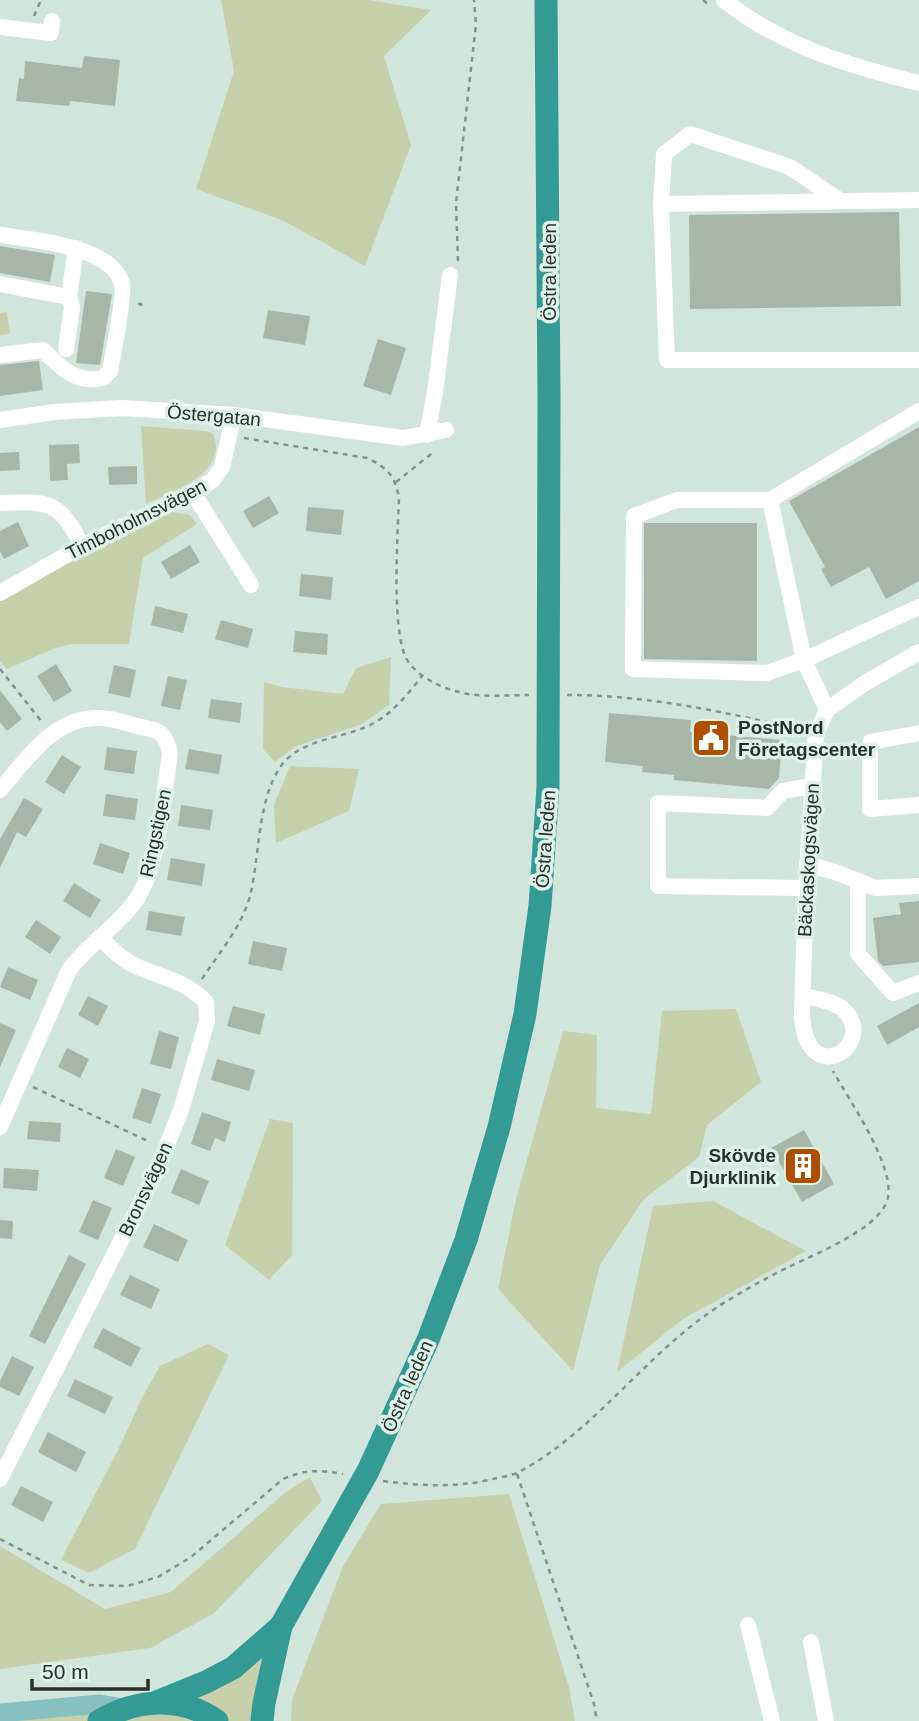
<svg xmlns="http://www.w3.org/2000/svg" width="919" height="1721" font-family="Arial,sans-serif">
<rect width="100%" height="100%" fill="#d1e5dc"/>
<g fill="#c6d0ab">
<polygon points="221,0 368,0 431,10 384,56 411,145 365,266 284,221 196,189 234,71"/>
<polygon points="7,312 10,334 0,335 0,313"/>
<path d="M 141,426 L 206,431 L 213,434 C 230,472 172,492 146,504 Z"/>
<polygon points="171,512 190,515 197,524 143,558 129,644 71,644 53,649 7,669 0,661 0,600 107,539"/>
<polygon points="391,657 389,705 360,725 296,746 275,762 263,749 264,682 282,687 343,694 356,668"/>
<polygon points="290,766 359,769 349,811 276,843 274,805"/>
<polygon points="736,1009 761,1082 707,1125 699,1157 644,1199 600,1265 573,1371 498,1289 516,1199 563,1031 597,1035 596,1108 651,1114 662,1011"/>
<polygon points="270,1119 293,1123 292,1255 269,1280 225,1245"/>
<polygon points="713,1201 806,1251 683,1319 617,1372 653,1206"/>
<polygon points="208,1344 229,1355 135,1549 89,1573 61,1560 117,1452 143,1396 160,1366"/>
<polygon points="310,1477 322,1501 213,1614 150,1648 0,1669 0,1546 105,1609 171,1592 286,1492"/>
<polygon points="509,1494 569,1687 575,1721 291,1721 292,1700 343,1566 381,1504"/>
<polygon points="264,1653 252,1721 229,1721 217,1712 181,1697"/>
<polygon points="101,1710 90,1721 0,1721"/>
<polygon points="166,1711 201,1721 118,1721"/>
</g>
<g fill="#a8b6a7">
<polygon points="84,56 120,60 115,106 70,101 69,106 16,101 19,78 24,79 25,61 82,68"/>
<polygon points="899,212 901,306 690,309 689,215"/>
<polygon points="0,246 55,255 50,282 0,273"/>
<polygon points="86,291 112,294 100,365 76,363"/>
<polygon points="268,310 310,316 305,345 263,338"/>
<polygon points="378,339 406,348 391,395 363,386"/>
<polygon points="39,361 43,390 0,396 0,365"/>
<polygon points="919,427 919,581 886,599 869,567 831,587 821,569 825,567 789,501"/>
<polygon points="79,444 80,463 67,464 68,480 50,481 49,445"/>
<polygon points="19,452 20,470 0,471 0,453"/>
<polygon points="137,466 137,484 109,485 108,467"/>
<polygon points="269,496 279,513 253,528 243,511"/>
<polygon points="308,507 344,510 341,535 306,531"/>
<polygon points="18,522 29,546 4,559 0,551 0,531"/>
<polygon points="644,523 757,523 757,661 644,659"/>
<polygon points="190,545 200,562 171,579 161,562"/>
<polygon points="301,574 333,577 331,600 299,596"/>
<polygon points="155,606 188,614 183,633 151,625"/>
<polygon points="221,620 253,629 248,648 215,639"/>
<polygon points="295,631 328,634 327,655 293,652"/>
<polygon points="56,664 72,691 54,702 37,676"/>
<polygon points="114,665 136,670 130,698 108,693"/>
<polygon points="168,676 187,680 180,710 161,706"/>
<polygon points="0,690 22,719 7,731 0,722"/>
<polygon points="211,699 242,703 240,723 208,718"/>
<polygon points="609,713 691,720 690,732 782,740 779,778 769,789 674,780 674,775 642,772 643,766 605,762"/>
<polygon points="107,747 137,751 134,774 104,770"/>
<polygon points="189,749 222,755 219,774 185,769"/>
<polygon points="62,755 81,767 64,794 45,782"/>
<polygon points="106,794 138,799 135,820 103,816"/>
<polygon points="24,798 43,809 26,837 17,832 0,868 0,839"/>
<polygon points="181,805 213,810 210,830 178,826"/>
<polygon points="100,843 130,853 123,874 93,864"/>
<polygon points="171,858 205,864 202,886 167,880"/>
<polygon points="74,883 101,900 90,918 63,901"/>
<polygon points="919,901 919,962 883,966 878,961 873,918 901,914 899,903"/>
<polygon points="149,911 185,917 181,936 146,930"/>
<polygon points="36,920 61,937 50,954 25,937"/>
<polygon points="253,941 287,948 282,971 248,964"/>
<polygon points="8,967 38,980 30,1000 0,987"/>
<polygon points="88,996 108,1006 98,1026 78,1015"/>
<polygon points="919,1003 919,1027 887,1045 877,1026"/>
<polygon points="233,1006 265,1014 260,1035 227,1026"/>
<polygon points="0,1023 16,1030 0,1067"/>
<polygon points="159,1031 179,1037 171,1069 150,1064"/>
<polygon points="67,1048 89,1059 80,1078 58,1067"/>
<polygon points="217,1059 255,1070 249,1091 211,1080"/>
<polygon points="142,1088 161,1094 151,1124 132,1118"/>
<polygon points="202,1112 231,1122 225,1142 215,1138 210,1151 191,1144"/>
<polygon points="29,1121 61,1123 60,1142 27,1139"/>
<polygon points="804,1130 834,1184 802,1202 771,1148"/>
<polygon points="116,1149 135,1157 123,1186 104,1178"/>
<polygon points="4,1168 39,1170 37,1191 3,1188"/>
<polygon points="181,1169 209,1181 199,1205 171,1193"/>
<polygon points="93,1200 112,1208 98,1240 79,1232"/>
<polygon points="0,1220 13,1221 12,1239 0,1238"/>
<polygon points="154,1224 188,1240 178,1262 143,1247"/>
<polygon points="69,1255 86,1264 45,1344 29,1336"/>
<polygon points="130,1275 160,1289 151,1309 120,1295"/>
<polygon points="103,1328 141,1348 131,1367 93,1347"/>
<polygon points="12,1356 34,1367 19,1396 0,1387 0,1381"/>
<polygon points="75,1379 113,1397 105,1414 67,1396"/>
<polygon points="48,1432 86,1452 76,1472 38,1452"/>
<polygon points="21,1486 53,1502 43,1522 11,1505"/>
</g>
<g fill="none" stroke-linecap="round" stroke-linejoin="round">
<g stroke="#85938d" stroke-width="2.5" stroke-dasharray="5 5" stroke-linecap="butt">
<polyline points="703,0 710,6"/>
<polyline points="34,16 41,0"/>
<polyline points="458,261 456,203 476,24 474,0"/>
<polyline points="138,304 141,304 142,309"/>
<path d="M 244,438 L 367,458 C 388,468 395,476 399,498 C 398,533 390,638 409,663 C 421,678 441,688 459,692 C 480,698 507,695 529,695"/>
<polyline points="396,482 430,455 433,450"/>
<polyline points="0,669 42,722"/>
<path d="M 567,695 C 647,695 725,712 802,730"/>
<path d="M 202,979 C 219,953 242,926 250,896 C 260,856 257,800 281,766 C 301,738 344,739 372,724 C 393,713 408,694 422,676"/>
<polyline points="33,1087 150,1142"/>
<polyline points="517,1474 594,1704 597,1721"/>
<path d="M 383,1481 C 421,1486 456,1488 493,1479 C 501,1477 511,1476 519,1472 C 599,1429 649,1348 727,1301 C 742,1292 757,1283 773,1275 C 801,1259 876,1233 887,1201 C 898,1170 849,1100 833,1071"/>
<path d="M 0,1539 L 89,1585 L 127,1586 L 158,1577 L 191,1557 L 283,1479 C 306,1469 319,1470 343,1474"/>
</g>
<g stroke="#fff" stroke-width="16">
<path d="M 724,0 C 781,46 849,66 919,83"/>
<polyline points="0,27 51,33 52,21"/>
<polyline points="919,200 661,204 667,360 919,360"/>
<polyline points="661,204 664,154 690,134 790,167 839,200"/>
<path d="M 0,235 C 32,240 112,245 122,284 C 125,296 113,354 110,371 L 103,378 C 76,384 61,368 43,350 L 0,355"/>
<polyline points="0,284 69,297 76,248"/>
<polyline points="66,349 72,307 69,297"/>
<polyline points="0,420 54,412 122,408 234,415 403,438 446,430"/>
<polyline points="427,435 435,392 450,275"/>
<polyline points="193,493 251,585"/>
<polyline points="770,500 804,660 767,673 633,669 634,516 677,500 770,500 919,411"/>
<path d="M 0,503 C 49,501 59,500 82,546"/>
<polyline points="0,593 82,546 193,493 213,480 222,467 234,415"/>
<polyline points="827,710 804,660 919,607"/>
<polyline points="919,733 870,742 870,809 919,805"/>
<path d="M 0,790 C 27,759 54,716 100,718 C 112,718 126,723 137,726 C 159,731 165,730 170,754 C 163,795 159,866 136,900 C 117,927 88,944 69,970 L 0,1127"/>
<polyline points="807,864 835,872 876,888 919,886"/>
<polyline points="858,881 858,954 893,993 919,983"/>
<polyline points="806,888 658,886 658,803 767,808 783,791 811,786"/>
<path d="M 803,995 C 815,999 835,1001 844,1010 C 879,1045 804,1093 802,1012 L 806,888 L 816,733 L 827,710 L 865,683 L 919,652"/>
<path d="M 0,1479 L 156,1172 L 181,1110 L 207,1021 L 206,1002 C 186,981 163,978 138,967 C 123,961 111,949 100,937"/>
<polyline points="748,1625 772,1721"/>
<polyline points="811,1642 826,1721"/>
</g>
<polyline stroke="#85c2bf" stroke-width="19" points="0,1713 100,1704 123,1708"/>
<g stroke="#339a94" stroke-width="23">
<polyline points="157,1702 206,1682 233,1668 281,1626"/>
<path d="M 99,1721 C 136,1699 181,1695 217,1721"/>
<polyline points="262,1721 264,1703 281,1626 368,1471 428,1340 466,1240 499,1127 525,1014 540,906 548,787 549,399 546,0"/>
</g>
</g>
<defs>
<g id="civic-square" transform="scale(2.0125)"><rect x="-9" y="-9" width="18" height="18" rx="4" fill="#ad4e00" stroke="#def2e9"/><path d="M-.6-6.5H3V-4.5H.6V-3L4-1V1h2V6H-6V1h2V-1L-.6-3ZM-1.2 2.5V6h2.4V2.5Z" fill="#fff"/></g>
<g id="building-square" transform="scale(2.0125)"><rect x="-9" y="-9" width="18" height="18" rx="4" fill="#ad4e00" stroke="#def2e9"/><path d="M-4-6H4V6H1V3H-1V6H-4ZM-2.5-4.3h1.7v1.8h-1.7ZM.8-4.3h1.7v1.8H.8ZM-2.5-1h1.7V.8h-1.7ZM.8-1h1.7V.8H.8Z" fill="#fff"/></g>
</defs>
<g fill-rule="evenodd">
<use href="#civic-square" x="711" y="738"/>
<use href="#building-square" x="803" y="1166"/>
</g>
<g text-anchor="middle" stroke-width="7" stroke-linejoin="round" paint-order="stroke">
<g font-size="19" fill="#29302d" stroke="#def2e9">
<text transform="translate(549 272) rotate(-90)" y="7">Östra leden</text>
<text transform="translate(214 415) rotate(5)" y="7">Östergatan</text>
<text transform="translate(136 519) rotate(-27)" y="7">Timboholmsvägen</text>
<text transform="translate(155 833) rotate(-78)" y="7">Ringstigen</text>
<text transform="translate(545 839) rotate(-86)" y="7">Östra leden</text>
<text transform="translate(808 860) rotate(-87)" y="7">Bäckaskogsvägen</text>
<text transform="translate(145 1189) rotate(-65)" y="7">Bronsvägen</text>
<text transform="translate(407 1386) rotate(-66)" y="7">Östra leden</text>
</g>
<g font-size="19" font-weight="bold" fill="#29302d" stroke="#def2e9" text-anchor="start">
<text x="738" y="734">PostNord<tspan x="738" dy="22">Företagscenter</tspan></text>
<text x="776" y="1162" text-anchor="end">Skövde<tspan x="776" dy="22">Djurklinik</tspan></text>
</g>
</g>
<path d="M32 1679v10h116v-10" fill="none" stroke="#29302d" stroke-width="3.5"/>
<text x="42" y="1679" font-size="21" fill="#29302d" stroke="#def2e9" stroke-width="5" paint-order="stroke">50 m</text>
</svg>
